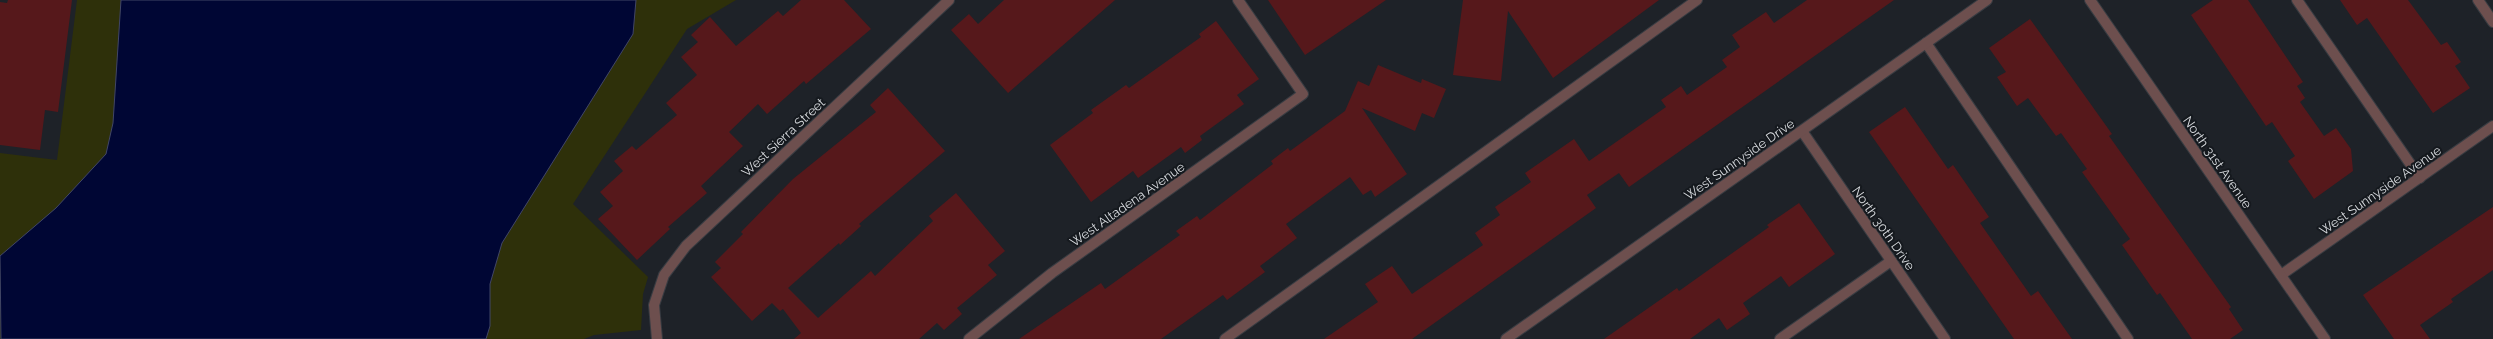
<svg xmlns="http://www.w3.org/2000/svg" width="2493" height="339" font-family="Raleway,sans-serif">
<rect width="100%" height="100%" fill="#1e2228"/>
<polygon fill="#2e300a" points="77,0 736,0 687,29 573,204 648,277 643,294 641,330 594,335 584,339 0,339 0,153 57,160"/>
<polygon fill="#000634" stroke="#414667" points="121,0 636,0 633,34 502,243 490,284 490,326 486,339 1,339 0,256 56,208 106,154 113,123"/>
<g fill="#56181b">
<polygon points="8,0 72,0 58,112 45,110 40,150 0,145 0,2 7,3"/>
<polygon points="801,0 844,0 871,29 806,84 804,81 767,114 758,104 729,132 743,146 701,186 707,193 668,227 670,229 637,260 598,219 613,206 600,192 623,171 614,161 632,146 636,150 677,115 666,103 697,75 681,57 698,42 691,35 710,17 736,46 778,11 783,16"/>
<polygon points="1004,0 1115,0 1008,93 951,30 969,14 978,24"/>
<polygon points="1268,0 1386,0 1305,55"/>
<polygon points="1463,0 1659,0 1553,78 1508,11 1501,81 1453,75"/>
<polygon points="1807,0 1894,0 1629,187 1619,173 1587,195 1596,208 1412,339 1324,339 1378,302 1365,284 1392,266 1412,294 1483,245 1475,233 1500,215 1495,207 1531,182 1525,173 1574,139 1589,161 1666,107 1661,100 1681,86 1687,95 1727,67 1722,60 1740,47 1732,35 1766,12 1774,23"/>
<polygon points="2213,0 2248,0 2303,82 2297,86 2305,98 2300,102 2324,136 2336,128 2351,149 2353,171 2314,199 2288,161 2295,156 2272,122 2266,126 2191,15"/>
<polygon points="2340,0 2408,0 2441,45 2447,42 2461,62 2455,66 2470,88 2433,113 2367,18 2357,25"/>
<polygon points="2030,19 2112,134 2109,136 2231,307 2229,309 2243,330 2230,339 2192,339 2160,293 2157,295 2122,245 2130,239 2082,172 2087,169 2061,133 2056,136 2028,98 2017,106 1997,77 2006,72 1989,48"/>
<polygon points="1216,21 1259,79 1237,95 1244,104 1200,136 1202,140 1185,153 1181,147 1138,178 1133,171 1091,202 1050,145 1093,113 1091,110 1126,85 1129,88 1201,37 1199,34"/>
<polygon points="1378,65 1421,83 1422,79 1446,89 1434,118 1422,113 1415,131 1362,108 1407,174 1375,197 1371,190 1363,195 1350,177 1286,224 1297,238 1260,266 1265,272 1227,300 1223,295 1161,339 1019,339 1101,283 1105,289 1180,235 1176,231 1197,216 1200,220 1273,164 1271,161 1288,148 1290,151 1345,111 1358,81 1369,86"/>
<polygon points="888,88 945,151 859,224 861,226 840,245 839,243 788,288 818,318 871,271 875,276 933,221 929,216 956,193 1005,251 988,265 997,275 957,308 962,314 944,330 937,323 919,339 794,339 801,333 783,309 780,311 772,303 752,321 711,277 721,268 715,262 743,234 741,232 793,179 876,112 870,105"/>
<polygon points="1905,107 1948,169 1953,165 1989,217 1980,223 2031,296 2038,291 2072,339 2014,339 1869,132"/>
<polygon points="1799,203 1835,254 1789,287 1781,276 1743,303 1750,314 1727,330 1719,318 1690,339 1604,339 1677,288 1679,291 1769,227 1767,225"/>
<polygon points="2493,207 2493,270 2451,299 2453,302 2420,325 2430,339 2394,339 2363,295"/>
</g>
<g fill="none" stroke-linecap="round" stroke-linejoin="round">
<g stroke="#383c42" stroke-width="12">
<g id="service">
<polyline points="2297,0 2420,178"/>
<polyline points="1926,43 2128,339"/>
<polyline points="1225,339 1697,0"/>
<polyline points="1780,339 1891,261"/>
</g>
</g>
<g stroke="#383c42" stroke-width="12">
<g id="minor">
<polyline points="2478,0 2493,22"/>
<polyline points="1802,131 1945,339"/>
<polyline points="2281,275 2493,126"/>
<polyline points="657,339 654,305 664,275 686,246 949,0"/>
<polyline points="969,339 1052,273 1303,94 1238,0"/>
<polyline points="1506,339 1987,0"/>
</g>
</g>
<g stroke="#383c42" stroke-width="12">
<polyline id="tertiary" points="2090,0 2325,339"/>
</g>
<use href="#service" stroke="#6d4f4e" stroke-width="10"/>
<use href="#minor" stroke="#6d4f4e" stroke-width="10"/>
<use href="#tertiary" stroke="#6d4f4e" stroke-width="10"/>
</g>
<g text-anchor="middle" stroke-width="4" stroke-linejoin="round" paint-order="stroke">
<g font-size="13" fill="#d8dbdf" stroke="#15191e">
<text transform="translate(783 137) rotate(-43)" y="5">West Sierra Street</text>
<text transform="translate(1739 159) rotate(-35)" y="5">West Sunnyside Drive</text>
<text transform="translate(2218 162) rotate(55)" y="5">North 31st Avenue</text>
<text transform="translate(2380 190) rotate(-35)" y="5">West Sunnyside Avenue</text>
<text transform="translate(1127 204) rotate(-35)" y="5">West Altadena Avenue</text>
<text transform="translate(1884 228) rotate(55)" y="5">North 30th Drive</text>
</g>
</g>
</svg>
